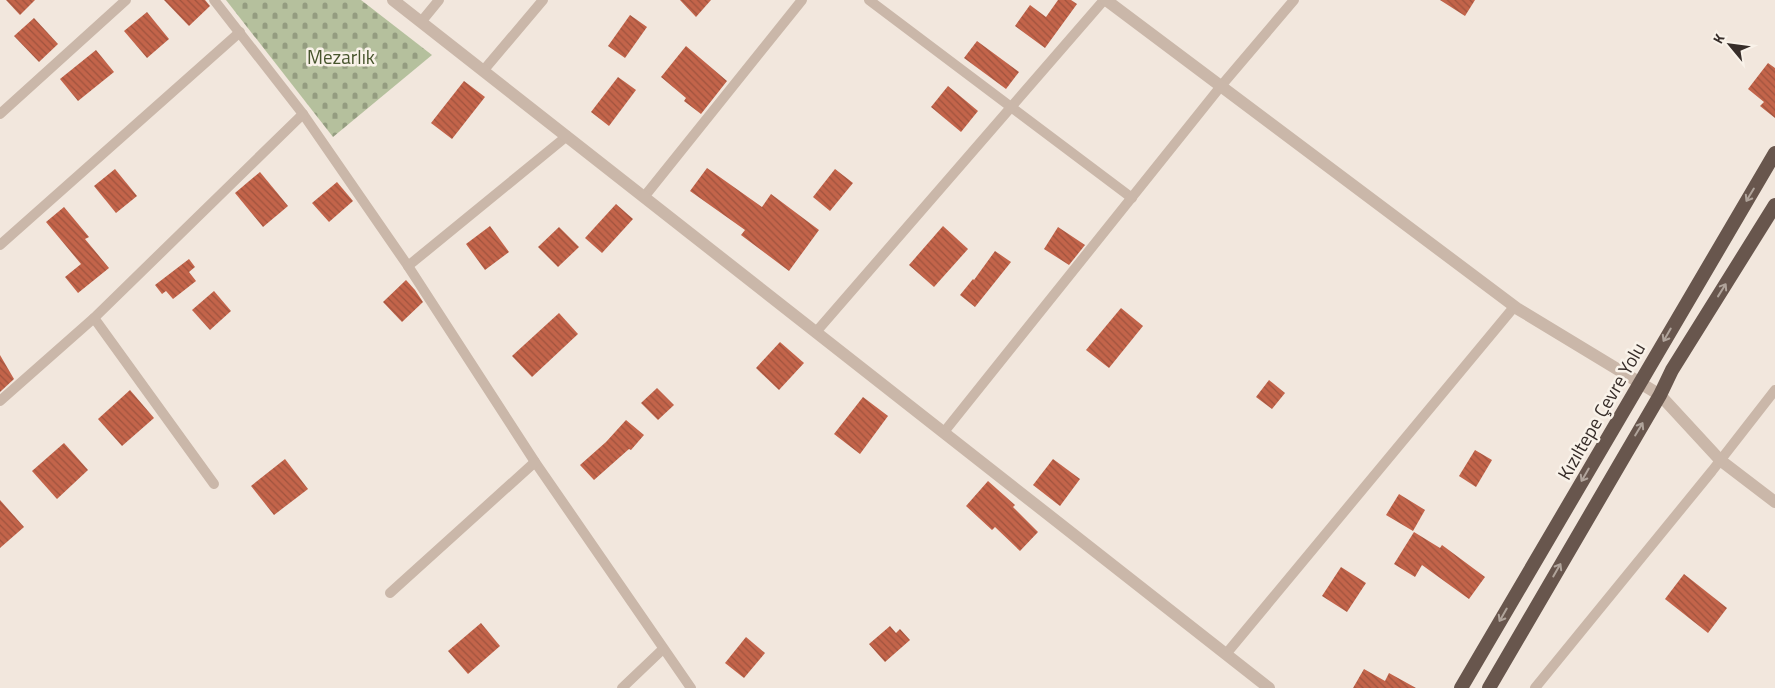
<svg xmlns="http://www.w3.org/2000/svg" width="1775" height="688" font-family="'Titillium Web',sans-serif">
<defs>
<pattern id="cemetery-stones" width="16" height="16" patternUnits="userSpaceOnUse" patternTransform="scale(1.25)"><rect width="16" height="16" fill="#b5c09d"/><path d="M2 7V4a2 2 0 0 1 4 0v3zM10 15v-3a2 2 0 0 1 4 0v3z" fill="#949c80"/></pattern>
<pattern id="building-back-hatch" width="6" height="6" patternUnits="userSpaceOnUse" patternTransform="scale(1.25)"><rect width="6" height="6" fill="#c3644a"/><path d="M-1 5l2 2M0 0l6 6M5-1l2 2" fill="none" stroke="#9f533e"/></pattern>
</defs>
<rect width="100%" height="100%" fill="#f2e7dd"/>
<polygon fill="url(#cemetery-stones)" points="226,0 361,0 432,55 333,137"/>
<g fill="url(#building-back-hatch)">
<polygon points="6,0 35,0 20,15"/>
<polygon points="164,0 205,0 210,6 189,26"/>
<polygon points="680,0 711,0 696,17"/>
<polygon points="1058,0 1071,0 1077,4 1045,48 1015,26 1030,5 1046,17"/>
<polygon points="1440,0 1475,0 1465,16"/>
<polygon points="147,12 169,39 147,58 124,31"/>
<polygon points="630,15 647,27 625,58 608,46"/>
<polygon points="34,18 58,44 39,62 14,36"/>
<polygon points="977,41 1019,72 1006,89 964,58"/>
<polygon points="686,46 727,81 701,114 684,101 686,98 661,77"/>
<polygon points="96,50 114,72 78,101 60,79"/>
<polygon points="1768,63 1775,68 1775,118 1760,106 1764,102 1748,89"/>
<polygon points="618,77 636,90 609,126 591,112"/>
<polygon points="464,81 485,97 452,139 431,123"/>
<polygon points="948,86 978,111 961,132 931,107"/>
<polygon points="707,168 762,207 771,194 819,230 789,271 741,235 745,230 690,191"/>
<polygon points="115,169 137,196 116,213 94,186"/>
<polygon points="835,169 853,183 830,211 813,197"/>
<polygon points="260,172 288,206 263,227 235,193"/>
<polygon points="337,182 353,201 329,222 312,203"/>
<polygon points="616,204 633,219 602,253 585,238"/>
<polygon points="64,207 89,237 85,239 109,268 78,293 65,277 81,264 46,222"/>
<polygon points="490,226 509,252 485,270 466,244"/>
<polygon points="943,226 968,249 934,287 909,265"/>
<polygon points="559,227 579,247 558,267 538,247"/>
<polygon points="1058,227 1085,245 1069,265 1044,249"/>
<polygon points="995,251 1011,262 975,307 960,295 973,279 974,280"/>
<polygon points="189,259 195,267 189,272 196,281 173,299 166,291 162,294 155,285"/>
<polygon points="406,280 415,290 423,302 402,322 383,302"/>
<polygon points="214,291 231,311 210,330 192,310"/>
<polygon points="1121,308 1143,326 1109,368 1086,350"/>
<polygon points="559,313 578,334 532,377 512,356"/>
<polygon points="780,342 804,363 779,390 756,368"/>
<polygon points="0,355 14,379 0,392"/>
<polygon points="1269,380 1285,393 1272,409 1256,397"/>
<polygon points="657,388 674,405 658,420 641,403"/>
<polygon points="130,390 154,418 122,446 98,419"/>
<polygon points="863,397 888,416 860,454 834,434"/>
<polygon points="626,420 644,435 631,450 629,449 594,480 580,465 606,442"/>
<polygon points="64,443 88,470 57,499 32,471"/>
<polygon points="1475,450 1492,460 1476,487 1459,476"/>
<polygon points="285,459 308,489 274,515 251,486"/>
<polygon points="1053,459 1080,479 1060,506 1033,485"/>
<polygon points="988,481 1015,505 1013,507 1038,532 1020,551 995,527 992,530 966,506"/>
<polygon points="1399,494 1425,510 1413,531 1386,515"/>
<polygon points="0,500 24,527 0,548"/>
<polygon points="1414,532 1440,548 1442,545 1485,577 1469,599 1422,565 1415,577 1394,564"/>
<polygon points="1341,567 1366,583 1347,612 1322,596"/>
<polygon points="1684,574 1727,608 1708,633 1665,599"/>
<polygon points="481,623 500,646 468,674 448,651"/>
<polygon points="890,626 896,633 900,629 910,640 885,662 869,644"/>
<polygon points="746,637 765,653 744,678 725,663"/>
<polygon points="1364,669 1385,681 1389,673 1416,688 1353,688"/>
</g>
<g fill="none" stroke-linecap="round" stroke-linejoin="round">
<g stroke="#cab7a9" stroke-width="10">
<polyline points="214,0 303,114 408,266 535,462 691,688"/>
<polyline points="869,0 1132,198"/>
<polyline points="421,22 439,0"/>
<polyline points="483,71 543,0"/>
<polyline points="0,114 126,0"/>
<polyline points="644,197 802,0"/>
<polyline points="0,245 240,32"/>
<polyline points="408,266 567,136"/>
<polyline points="94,318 214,484"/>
<polyline points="816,332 1104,0"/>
<polyline points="0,401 94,318 303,114"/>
<polyline points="944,432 1221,86 1294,0"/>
<polyline points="390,593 535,462"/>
<polyline points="1226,654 1514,307"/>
<polyline points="622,688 663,649"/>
<polyline points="1535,688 1712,471 1775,390"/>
</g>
<g stroke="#cab7a9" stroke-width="12">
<polyline points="393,0 1269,688"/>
<polyline points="1106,0 1518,309 1660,395 1720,460 1775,502"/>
</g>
<g stroke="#68564d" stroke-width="14">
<polyline points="1461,688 1775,153"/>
<polyline points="1489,688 1660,395 1672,370 1775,205"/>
</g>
</g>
<defs><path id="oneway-shaft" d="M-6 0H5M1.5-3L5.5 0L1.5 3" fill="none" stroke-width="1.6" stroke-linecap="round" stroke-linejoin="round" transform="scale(1.25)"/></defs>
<g stroke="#b0a49b">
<use href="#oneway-shaft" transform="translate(1750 195) rotate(121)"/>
<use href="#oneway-shaft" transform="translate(1722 290) rotate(-58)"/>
<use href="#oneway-shaft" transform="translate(1667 335) rotate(120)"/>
<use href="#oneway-shaft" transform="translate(1639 429) rotate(-59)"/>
<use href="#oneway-shaft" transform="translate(1585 475) rotate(120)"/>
<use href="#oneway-shaft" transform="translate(1557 570) rotate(-60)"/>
<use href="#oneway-shaft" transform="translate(1503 615) rotate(120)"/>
</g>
<g text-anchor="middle" stroke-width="5" stroke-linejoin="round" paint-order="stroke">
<g font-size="19" fill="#47552d" stroke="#f9f2e9">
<text x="341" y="64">Mezarlık</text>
</g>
<g font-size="19" fill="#372d29" stroke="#f9f2e9">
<text transform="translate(1601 411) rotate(-60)" y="7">Kızıltepe Çevre Yolu</text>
</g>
</g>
<g transform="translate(1730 45) rotate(299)" stroke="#f9f2e9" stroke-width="4" paint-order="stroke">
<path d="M0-4L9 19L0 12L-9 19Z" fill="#372d29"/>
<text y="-8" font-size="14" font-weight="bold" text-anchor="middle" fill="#372d29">K</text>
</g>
</svg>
